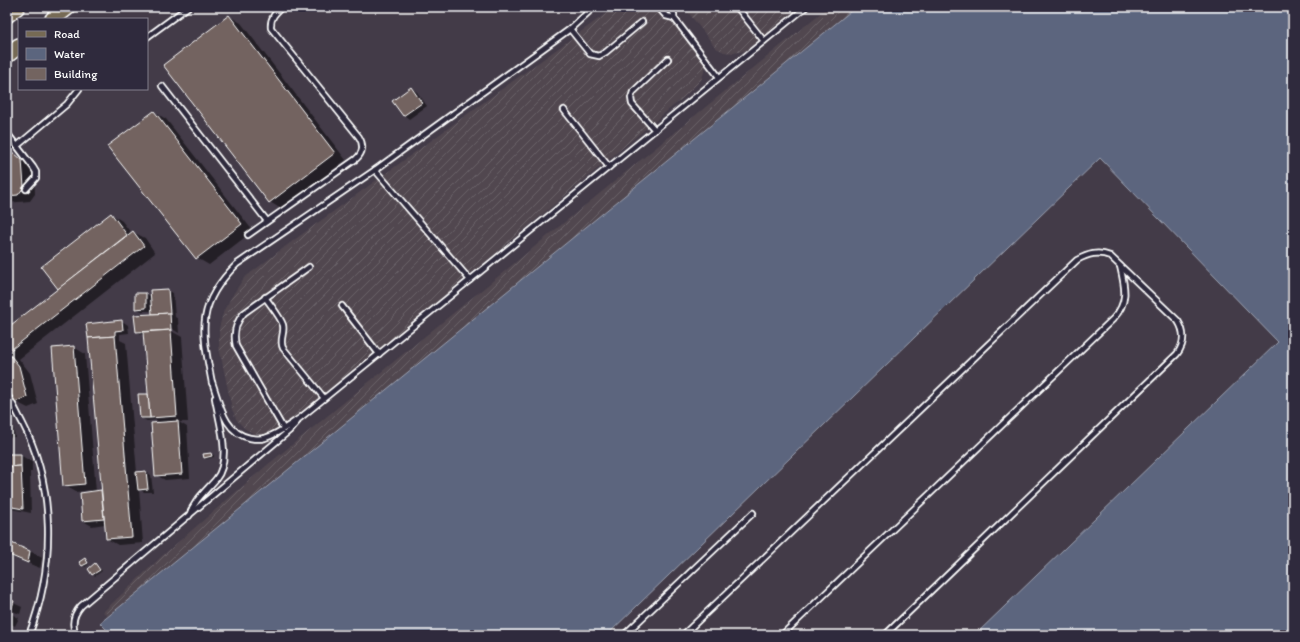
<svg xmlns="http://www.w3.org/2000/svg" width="1300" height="642" font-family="Itim,sans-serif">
<defs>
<pattern id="industrial-furrows" width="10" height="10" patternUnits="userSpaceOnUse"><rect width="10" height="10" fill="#51474f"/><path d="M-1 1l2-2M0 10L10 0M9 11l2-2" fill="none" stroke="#6b6369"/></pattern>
</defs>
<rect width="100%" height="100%" fill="#433b48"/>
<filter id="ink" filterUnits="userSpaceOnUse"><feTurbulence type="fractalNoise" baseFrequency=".025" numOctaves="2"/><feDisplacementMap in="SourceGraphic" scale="8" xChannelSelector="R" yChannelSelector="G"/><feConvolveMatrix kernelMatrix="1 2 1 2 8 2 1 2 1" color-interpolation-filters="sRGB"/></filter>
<g filter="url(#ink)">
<g fill="url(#industrial-furrows)">
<polygon points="618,7 660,7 668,11 704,56 706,67 701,80 684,97 280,432 265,435 254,434 244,428 236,419 232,409 219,347 219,328 224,310 234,293 244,278 290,243 608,12"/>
<polygon points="684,7 799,7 745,51 733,53 724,52 716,48"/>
<polygon points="828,7 856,7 108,616 103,612 161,557 266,466"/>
</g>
<polygon fill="#5b657e" stroke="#9da3b2" points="856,7 1293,7 1293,635 975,635 1278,342 1100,158 607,635 112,635 100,623"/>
<g fill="#0007">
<polygon points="229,16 241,23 346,160 281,209 270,202"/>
<polygon points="411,88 417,92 427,106 409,119 404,115"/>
<polygon points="154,112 166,119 253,231 209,265 197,258"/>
<polygon points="14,154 34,167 35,194 30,201 7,203 7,155"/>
<polygon points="111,214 122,221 131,233 133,232 145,238 155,253 19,359 30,373 38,404 28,408 16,402 7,390 7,321 12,326 59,289"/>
<polygon points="167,290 173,293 175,317 178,319 179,333 167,326 166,328 182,337 188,422 179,422 187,427 190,478 165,480 156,475 161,423 156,420 147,421 141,418 147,395 149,396 145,336 137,332 153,315 153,311 142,311 136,308 136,294 146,294 152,297"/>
<polygon points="122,321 128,325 129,333 120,334 120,340 126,343 137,473 146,472 151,475 153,492 144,492 139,489 143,543 118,545 107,539 105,524 92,526 83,521 91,490 76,492 64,485 74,347 85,354 96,492 102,492 89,339"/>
<polygon points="7,417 13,427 15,437 7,438"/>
<polygon points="211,454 214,455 214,457 207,459 204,458 204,455"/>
<polygon points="7,455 20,455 32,462 32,472 30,472 31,513 7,508"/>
<polygon points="7,542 30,551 42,558 40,568 7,555"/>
<polygon points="85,560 89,564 85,567 83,565"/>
<polygon points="95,564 102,571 95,576 89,569"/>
<polygon points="7,600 22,607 20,614 7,609"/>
<polygon points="7,612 19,618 15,626 7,622"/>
</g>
<g fill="#736460" stroke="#fff">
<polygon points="229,15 335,153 269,203 163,65"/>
<polygon points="411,87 422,103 403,116 392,101"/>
<polygon points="154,111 242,224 196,259 107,146"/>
<polygon points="14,153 22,160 24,187 18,195 7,196 7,154"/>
<polygon points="111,213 127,235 58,289 41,267"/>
<polygon points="133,231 144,246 8,352 7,351 7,328"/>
<polygon points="168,289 170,313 152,314 150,290"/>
<polygon points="135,293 146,293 146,308 135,309"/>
<polygon points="170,313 171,330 136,332 134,315"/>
<polygon points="122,320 123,330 115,331 115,336 88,338 86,324"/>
<polygon points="171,330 177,416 150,418 143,332"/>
<polygon points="115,336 132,537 106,539 88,338"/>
<polygon points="74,346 85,484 63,486 52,348"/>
<polygon points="7,351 19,366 27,397 15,402 7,391"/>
<polygon points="138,394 148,394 150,418 140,418"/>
<polygon points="178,421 182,474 155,476 151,423"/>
<polygon points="7,423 9,434 7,434"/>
<polygon points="211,453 212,456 204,458 203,454"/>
<polygon points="7,454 21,454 21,466 7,467"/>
<polygon points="21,466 23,509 7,506 7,467"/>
<polygon points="146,471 148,489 138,490 136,472"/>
<polygon points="101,490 104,519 82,521 80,493"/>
<polygon points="7,541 30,551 28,563 7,554"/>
<polygon points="85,558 88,563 82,566 79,562"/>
<polygon points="95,563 100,570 92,575 88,569"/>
<polygon points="7,599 14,601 11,610 7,609"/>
<polygon points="7,611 10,612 7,621"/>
</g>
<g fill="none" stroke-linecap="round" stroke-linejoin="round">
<g stroke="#fff" stroke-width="8">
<g id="lane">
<polyline points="658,7 666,16 674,18"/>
<polyline points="670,7 674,14 674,18 719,77"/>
<polyline points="737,7 764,41"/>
<polyline points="570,29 590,54 599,56 606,52 642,22"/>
<polyline points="147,37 188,7"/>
<polyline points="162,86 267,221"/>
<polyline points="564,110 609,167"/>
<polyline points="655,130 632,104 631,98 633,92 668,59"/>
<polyline points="7,133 33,167 36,172 36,178 26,189"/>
<polyline points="17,146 67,104 79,89"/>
<polyline points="375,170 470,280"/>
<path d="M 248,235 L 356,159 C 363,153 364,145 359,137 L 271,28 C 270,18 275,13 282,7"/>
<path d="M 265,297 C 271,306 280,316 283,325 C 285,333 279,340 283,348 L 324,398"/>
<polyline points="342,306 379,354"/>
<path d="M 212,382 C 220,404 224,433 250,438 C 255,439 261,439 265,438 C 278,434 289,425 300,418 L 806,7"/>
<path d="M 212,383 C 202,331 195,305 237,264 L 375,170 L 570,29 L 594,7"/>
<path d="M 7,395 C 13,403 17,413 22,422 C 56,487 55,567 29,635"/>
<path d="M 283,428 L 236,346 C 233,333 235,323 244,313 L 309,267"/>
<path d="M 189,516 C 194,500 206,491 216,479 C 232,459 219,422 215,398"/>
<path d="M 76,635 C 71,624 73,615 81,606 L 289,431 L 297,422"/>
<polyline points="624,635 753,513"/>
<path d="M 683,635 L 1077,260 C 1088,254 1098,251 1110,256 L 1178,321 C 1185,332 1185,343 1177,354 L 885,635"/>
<path d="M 782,635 L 1113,319 C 1129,302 1125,287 1120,266"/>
</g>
</g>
<g stroke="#fff" stroke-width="18">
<g id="primary">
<polyline points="7,15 17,7"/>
<polyline points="53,19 68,7"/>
<polyline points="7,55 19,46"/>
</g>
</g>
<use href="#lane" stroke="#2f2a3d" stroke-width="4.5"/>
<use href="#primary" stroke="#766a54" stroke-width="15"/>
</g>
</g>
<rect width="1300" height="642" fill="none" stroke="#2f2a3d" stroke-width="24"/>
<rect x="12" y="12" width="1276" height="618" fill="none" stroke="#fff" stroke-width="1.5" filter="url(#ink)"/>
<rect x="18" y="18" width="130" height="72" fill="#2f2a3d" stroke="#827f8b"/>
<rect x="26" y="31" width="20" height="6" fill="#766a54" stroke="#827f8b"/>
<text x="54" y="38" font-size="12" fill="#ffffff">Road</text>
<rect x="26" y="48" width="20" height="12" fill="#5b657e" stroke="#827f8b"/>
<text x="54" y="58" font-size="12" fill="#ffffff">Water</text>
<rect x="26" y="68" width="20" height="12" fill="#736460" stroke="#827f8b"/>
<text x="54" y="78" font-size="12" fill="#ffffff">Building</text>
</svg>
